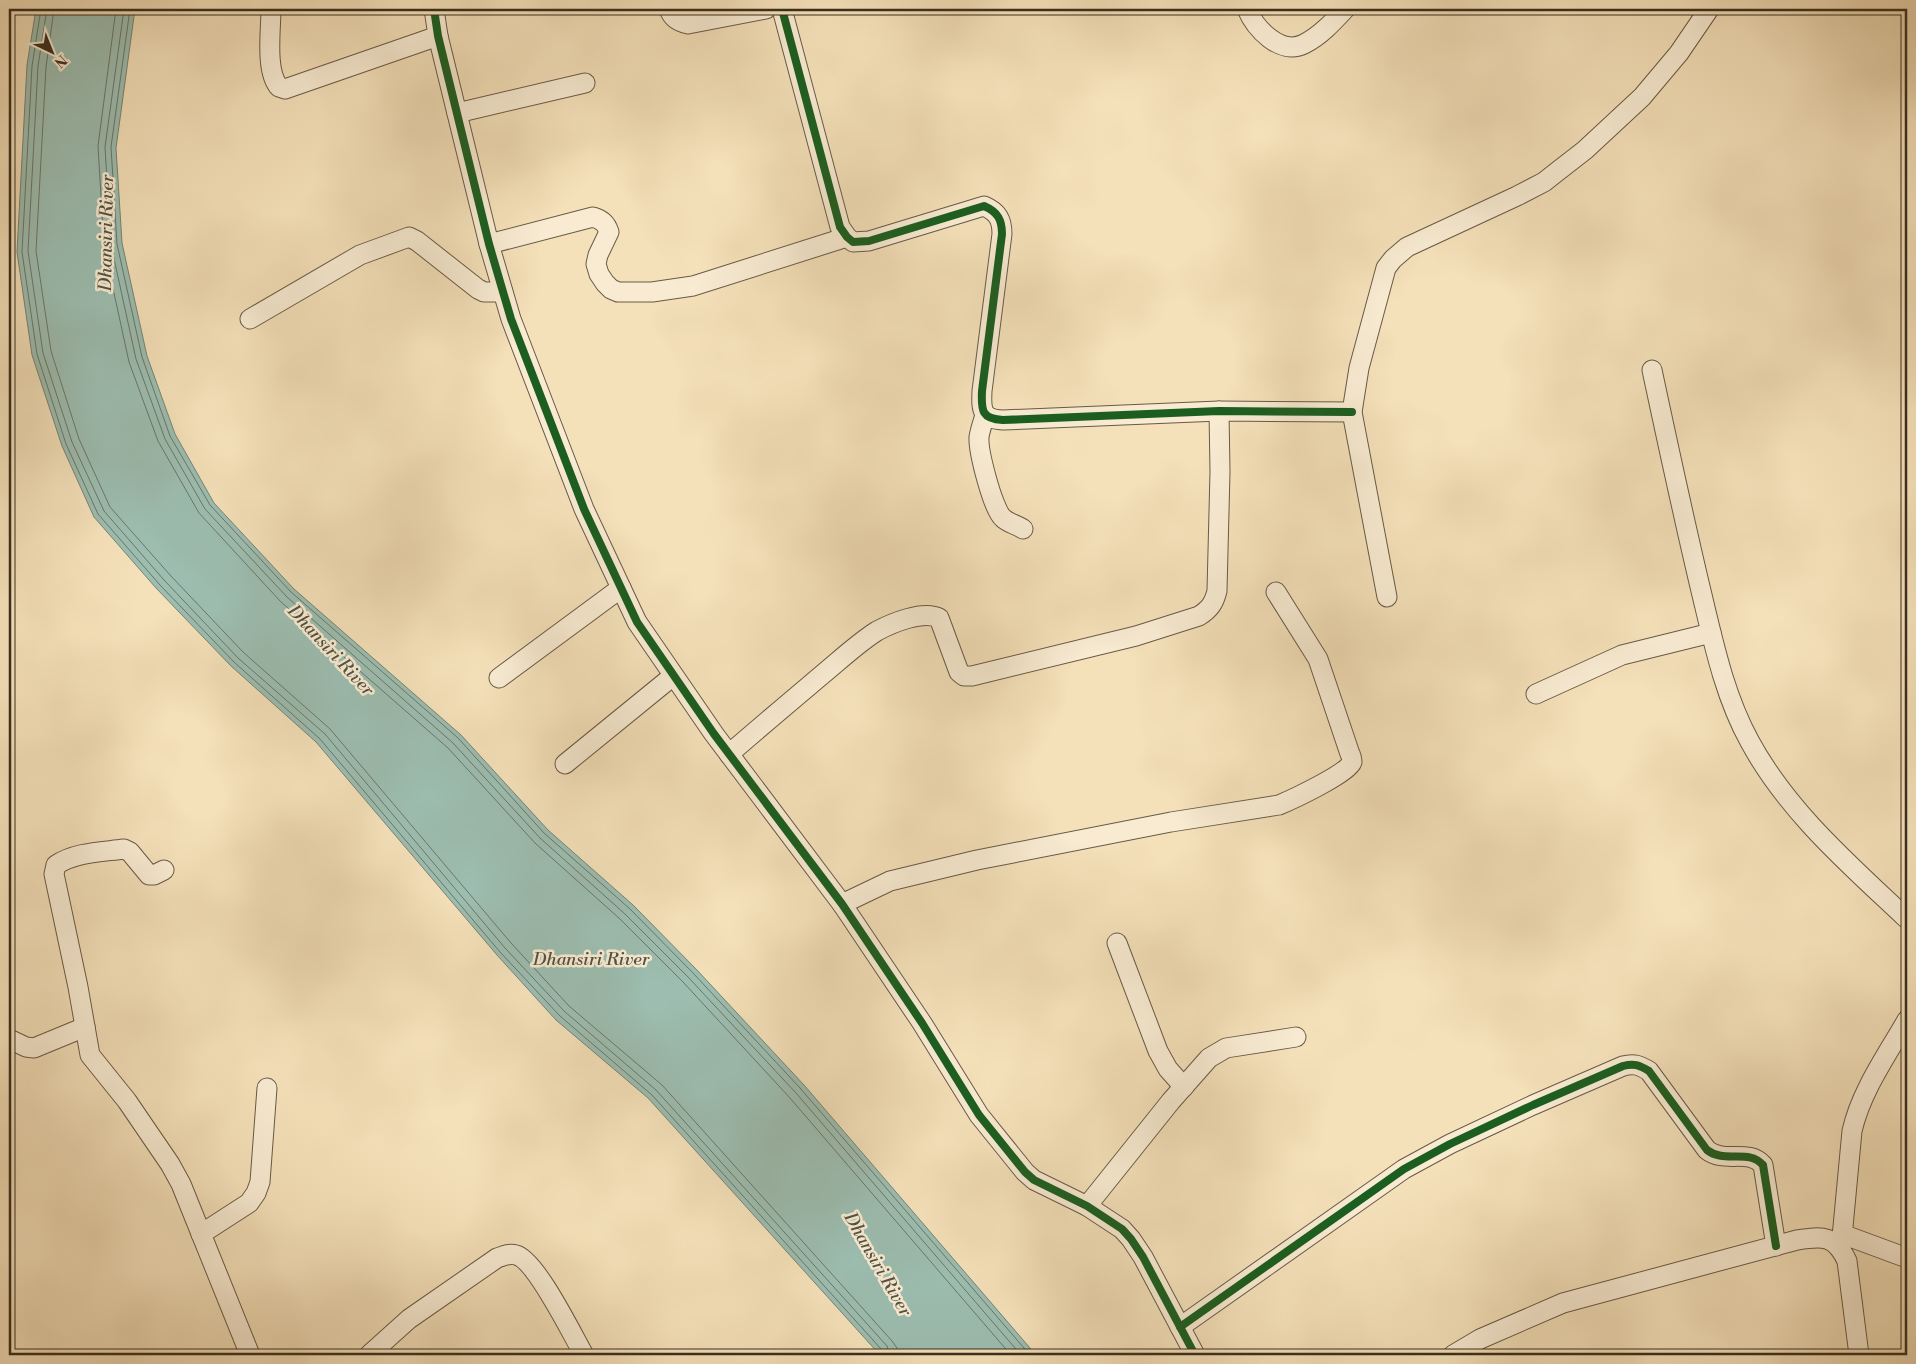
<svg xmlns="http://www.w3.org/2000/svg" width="1916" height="1364" font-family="'Libre Bodoni',serif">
<rect width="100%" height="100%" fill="#f4e0b9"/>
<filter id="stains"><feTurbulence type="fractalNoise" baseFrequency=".004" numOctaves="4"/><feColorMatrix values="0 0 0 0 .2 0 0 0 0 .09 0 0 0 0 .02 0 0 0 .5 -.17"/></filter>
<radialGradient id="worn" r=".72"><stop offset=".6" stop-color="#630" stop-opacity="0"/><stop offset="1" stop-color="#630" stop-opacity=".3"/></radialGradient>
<polygon fill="#9cbdb0" stroke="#758476" points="36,9 135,9 116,148 122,243 147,356 175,434 214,503 294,589 461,735 548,830 633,905 696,969 804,1085 1036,1355 880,1355 648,1098 556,1020 497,955 316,742 231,666 156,588 94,517 62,446 32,355 17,252 27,65"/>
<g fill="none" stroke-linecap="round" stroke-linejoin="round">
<g stroke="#6b7668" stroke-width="1">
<polyline points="41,9 32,66 22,252 37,354 66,444 98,514 160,585 234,662 320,739 500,952 560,1016 652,1095 882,1350 884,1355"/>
<polyline points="47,9 38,66 28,251 43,353 72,442 104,511 164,580 238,658 325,734 505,948 564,1011 656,1090 887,1346 890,1355"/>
<polyline points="54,9 46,67 36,251 51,351 79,439 110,507 170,575 243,652 330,729 511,943 569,1006 662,1085 892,1341 897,1348 897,1355"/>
<polyline points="116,9 98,146 104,247 129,362 158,441 199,513 281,602 448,748 535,843 620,919 683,982 790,1098 1011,1355"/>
<polyline points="124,9 105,147 111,245 136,359 165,439 205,509 287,597 453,743 540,838 625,914 688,977 796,1093 1021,1355"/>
<polyline points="130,9 111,147 117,244 142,357 170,436 210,505 291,592 458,738 544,833 630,909 693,973 800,1088 1030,1355"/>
</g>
<g stroke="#685a46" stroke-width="21">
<g id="minor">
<path d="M 271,9 C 271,30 265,71 279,87 L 285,89 L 438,36"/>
<polyline points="434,9 438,36 489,244 511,319 584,509 637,622 714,734 842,904 922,1023 979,1115 1025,1172 1034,1180 1087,1206 1122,1229 1131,1239 1143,1257 1195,1355"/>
<path d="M 669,9 C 672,18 678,22 688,24 L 766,9"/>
<path d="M 782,9 L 840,227 L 847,237 L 853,242 L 869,241 L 984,206 C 998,212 1002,220 1002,234 L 982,391 C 981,411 982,419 1003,420 L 1219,411 L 1352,412"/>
<path d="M 1247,9 C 1255,28 1280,56 1304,44 C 1320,36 1333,22 1345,9"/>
<polyline points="457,113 585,83"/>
<path d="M 489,244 L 593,217 C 602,220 606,223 609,232 L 598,255 L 596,264 L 599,274 L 605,283 L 611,289 L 618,292 L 652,292 L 693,286 L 847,237"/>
<polyline points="250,319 360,255 409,237 417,241 478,289 484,292 503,292"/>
<path d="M 1652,370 C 1668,445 1684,520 1702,595 C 1714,645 1725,697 1750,742 C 1788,812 1850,865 1907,919"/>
<path d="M 985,415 C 983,422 980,430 979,437 C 978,451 993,510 1003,518 C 1008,523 1017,525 1023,529"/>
<polyline points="1387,597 1352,412 1359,368 1386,268 1393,259 1407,247 1517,196 1544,182 1558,171 1585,150 1642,97 1679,53 1709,9"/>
<polyline points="499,678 621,588"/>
<polyline points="1536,694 1622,655 1711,633"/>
<path d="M 729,754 C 760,727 791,701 823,674 C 840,660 858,643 877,631 C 892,623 923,610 939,618 L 959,672 L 964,676 L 972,676 L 1136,636 L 1199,616 C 1210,609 1214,603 1217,591 L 1220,472 L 1219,411"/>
<polyline points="565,764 673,676"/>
<path d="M 164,870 L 154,875 L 149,875 L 130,852 L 124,849 C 102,852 75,852 56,865 L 54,874 L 78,987 L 90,1055 L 127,1101 L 170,1164 L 181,1184 L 250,1355"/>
<path d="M 842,904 L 890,881 L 977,860 L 1171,822 L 1279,805 C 1291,800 1349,773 1352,762 C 1352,761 1351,754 1350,754 L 1318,659 L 1276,592"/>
<polyline points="1117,943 1158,1051 1168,1069 1184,1087"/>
<polyline points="9,1039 26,1047 34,1048 85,1027"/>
<polyline points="1087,1206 1171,1101 1209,1058 1226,1048 1296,1037"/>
<polyline points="201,1234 249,1203 256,1193 260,1182 267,1088"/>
<polyline points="1842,1234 1907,1258"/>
<path d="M 1841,1248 L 1852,1131 C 1861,1091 1887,1055 1907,1020"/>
<path d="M 1180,1327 L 1404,1169 L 1450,1144 L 1533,1105 L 1623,1066 C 1634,1063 1639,1065 1649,1071 L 1707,1150 C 1725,1164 1748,1148 1763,1165 L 1776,1246"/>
<path d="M 369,1355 L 409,1319 L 497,1258 C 503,1256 509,1253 516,1255 C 536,1260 573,1336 584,1355"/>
<path d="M 1453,1355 L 1480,1339 L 1563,1303 L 1797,1240 C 1823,1236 1835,1235 1847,1261 L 1859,1355"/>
</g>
</g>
<use href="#minor" stroke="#f8ebd2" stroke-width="19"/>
<g stroke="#f8ebd2" stroke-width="11">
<g id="cycleway">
<polyline points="434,9 438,36 489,244 511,319 584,509 637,622 714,734 842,904 922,1023 979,1115 1025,1172 1034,1180 1087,1206 1122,1229 1131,1239 1143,1257 1195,1355"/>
<path d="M 782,9 L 840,227 L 847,237 L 853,242 L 869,241 L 984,206 C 998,212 1002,220 1002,234 L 982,391 C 981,411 982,419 1003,420 L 1219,411 L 1352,412"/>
<path d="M 1180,1327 L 1404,1169 L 1450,1144 L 1533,1105 L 1623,1066 C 1634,1063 1639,1065 1649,1071 L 1707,1150 C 1725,1164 1748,1148 1763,1165 L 1776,1246"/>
</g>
</g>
<use href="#cycleway" stroke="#1b5e20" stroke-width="8"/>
</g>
<g text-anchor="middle" stroke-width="5" stroke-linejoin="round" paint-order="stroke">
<g font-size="18" font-style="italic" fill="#525243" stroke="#f8ebd2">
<text transform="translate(106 233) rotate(-89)" y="6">Dhansiri River</text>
<text transform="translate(331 650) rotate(47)" y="6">Dhansiri River</text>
<text x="591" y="965">Dhansiri River</text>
<text transform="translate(878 1264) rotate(60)" y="6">Dhansiri River</text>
</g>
</g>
<rect width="1916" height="1364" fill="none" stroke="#f4e0b9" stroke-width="30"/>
<rect x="10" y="10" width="1896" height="1344" fill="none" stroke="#3a2e1f" stroke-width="2.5"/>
<rect x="15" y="15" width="1886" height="1334" fill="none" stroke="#3a2e1f"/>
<g transform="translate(52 52) rotate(137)" stroke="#f8ebd2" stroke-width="4" paint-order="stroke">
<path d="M0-4L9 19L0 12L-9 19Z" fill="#3a2e1f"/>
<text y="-8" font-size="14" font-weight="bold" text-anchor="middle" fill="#3a2e1f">N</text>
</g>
<rect width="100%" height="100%" filter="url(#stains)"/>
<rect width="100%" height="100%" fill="url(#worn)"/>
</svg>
